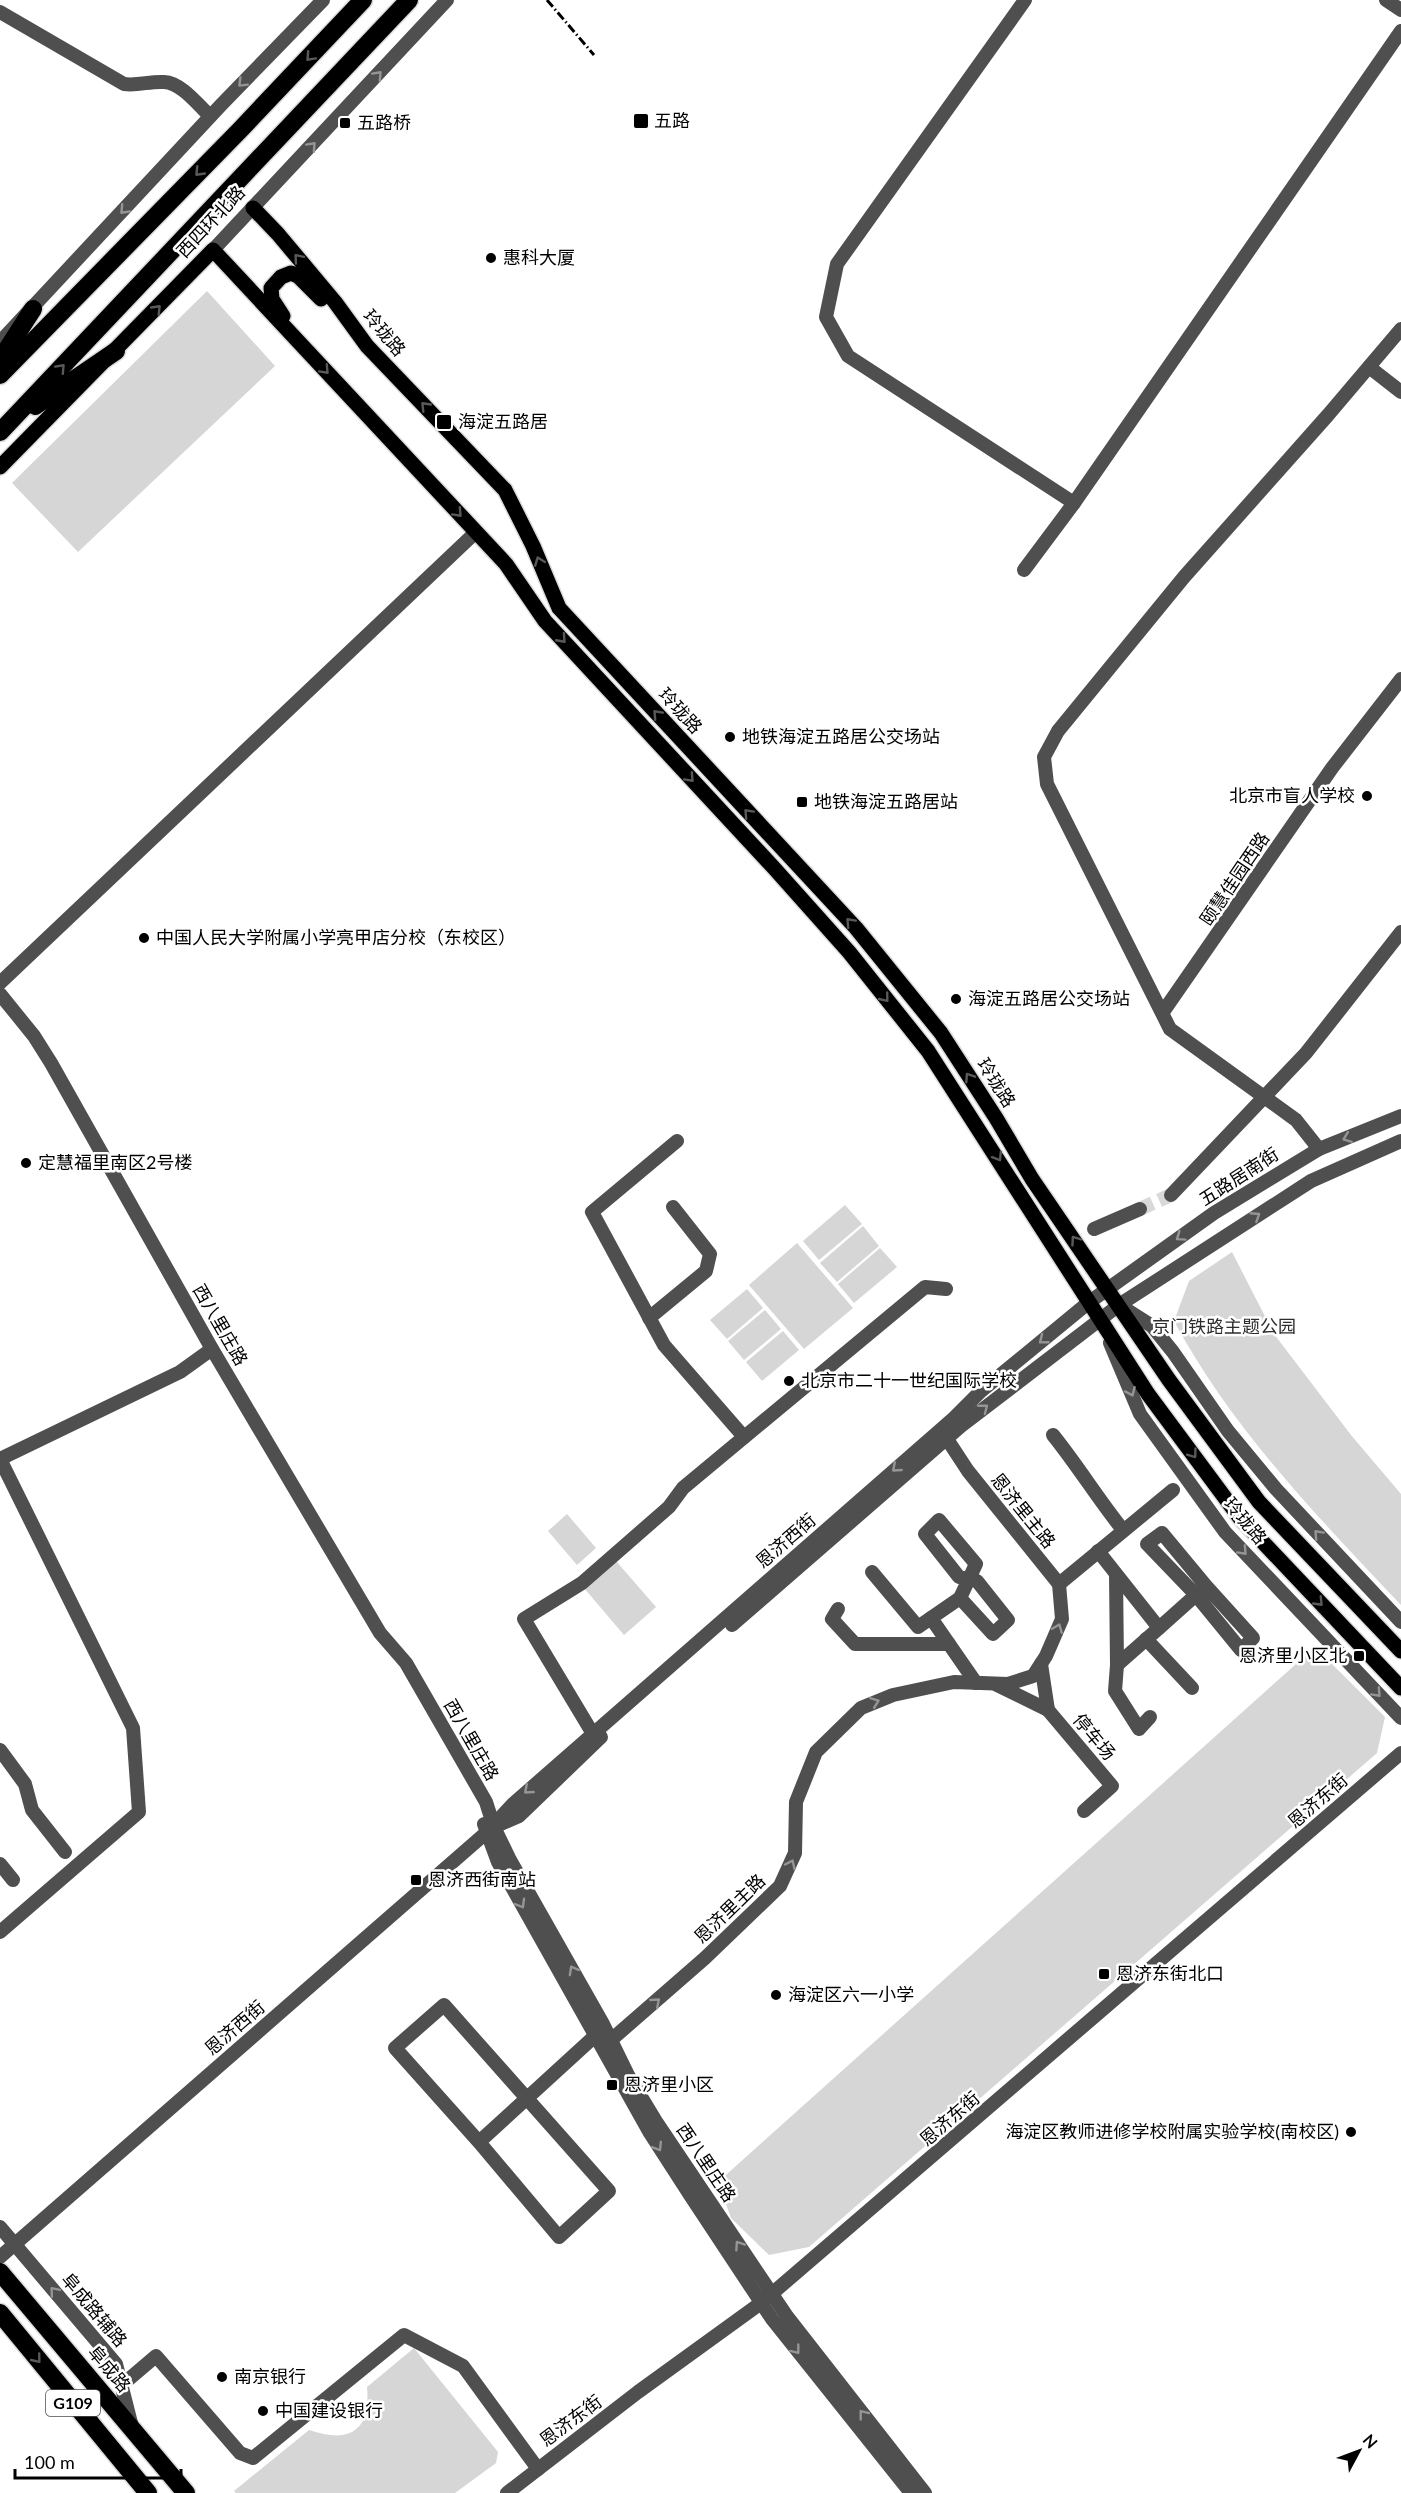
<svg xmlns="http://www.w3.org/2000/svg" width="1401" height="2493" font-family="Lato,'Noto Sans SC',sans-serif">
<rect width="100%" height="100%" fill="#fff"/>
<g fill="#d6d6d6">
<polygon points="207,291 275,366 78,552 12,483"/>
<polygon points="845,1205 862,1224 819,1260 803,1241"/>
<polygon points="863,1226 879,1246 837,1282 820,1263"/>
<polygon points="797,1243 853,1308 804,1349 749,1285"/>
<polygon points="880,1248 897,1267 854,1303 838,1284"/>
<path d="M 1232,1252 L 1274,1334 L 1351,1435 L 1401,1494 L 1401,1605 C 1318,1517 1232,1429 1174,1321 L 1189,1281 Z"/>
<polygon points="747,1289 763,1308 727,1339 710,1320"/>
<polygon points="765,1310 781,1329 744,1360 728,1341"/>
<polygon points="783,1331 799,1350 762,1381 746,1362"/>
<polygon points="567,1514 596,1548 577,1565 548,1531"/>
<polygon points="616,1561 656,1607 624,1635 584,1588"/>
<polygon points="1315,1647 1385,1717 1377,1753 809,2247 769,2255 731,2218 718,2182"/>
<path d="M 414,2348 L 498,2452 L 496,2463 L 455,2493 L 236,2493 L 234,2491 L 309,2430 C 350,2444 371,2431 367,2387 Z"/>
</g>
<g fill="none" stroke-linecap="round" stroke-linejoin="round">
<polyline stroke="#d9d9d9" stroke-width="14" stroke-dasharray="14 7" stroke-linecap="butt" points="1140,1209 1171,1195"/>
<g stroke="#dbdbdb" stroke-width="18">
<g id="major">
<polyline points="253,208 278,234 335,302 367,346 505,490 533,546 559,608 856,928 941,1033 996,1118 1032,1179 1169,1380 1259,1502 1401,1651"/>
<polyline points="283,316 272,299 271,288 281,277 291,273 298,276 321,299"/>
<polyline points="0,467 213,250 506,564 545,621 774,868 849,952 928,1051 1148,1394 1240,1518 1401,1688"/>
</g>
</g>
<g stroke="#dbdbdb" stroke-width="21">
<g id="highway">
<polyline points="0,360 33,309"/>
<polyline points="0,375 240,130 363,0"/>
<polyline points="35,406 116,351"/>
<polyline points="0,432 409,0"/>
<polyline points="0,2272 186,2493"/>
<polyline points="0,2313 148,2493"/>
</g>
</g>
<g stroke="#4f4f4f" stroke-width="14">
<polyline points="1025,0 837,264 826,317 848,356 1074,503"/>
<polyline points="1386,0 1401,10"/>
<path d="M 0,12 L 124,84 C 138,86 150,81 164,82 C 182,83 198,105 210,116"/>
<polyline points="213,250 447,0"/>
<polyline points="0,342 221,105 323,0"/>
<polyline points="1369,367 1401,392"/>
<polyline points="1024,570 1074,503 1401,31"/>
<polyline points="0,983 476,532"/>
<polyline points="0,994 34,1036 51,1063 212,1349 380,1633 406,1663 486,1802 494,1827 510,1860 603,2024 628,2075 657,2123 786,2315 925,2493"/>
<polyline points="1163,1012 1332,768 1401,679"/>
<polyline points="677,1141 592,1212 664,1345 744,1437"/>
<polyline points="1319,1149 1296,1120 1170,1029 1047,784 1044,757 1058,731 1184,577 1328,415 1401,329"/>
<polyline points="1171,1195 1306,1053 1401,932"/>
<polyline points="1094,1229 1140,1209"/>
<polyline points="1119,1305 1152,1326 1173,1352 1228,1431 1276,1489 1401,1622"/>
<polyline points="649,1318 706,1271 710,1254 673,1207"/>
<polyline points="1110,1343 1140,1414 1225,1532 1401,1718"/>
<path d="M 1053,1435 C 1078,1466 1098,1499 1123,1530"/>
<polyline points="0,1459 180,1372 212,1349"/>
<polyline points="1098,1551 1159,1628 1117,1665 1116,1574"/>
<polyline points="872,1572 918,1627 931,1618"/>
<polyline points="1059,1584 1173,1490"/>
<polyline points="960,1598 976,1564 939,1520 925,1534 959,1577 977,1581 1008,1620 993,1634 960,1598 931,1618 976,1683"/>
<polyline points="838,1609 832,1619 855,1644 949,1644"/>
<polyline points="732,1625 961,1426 1119,1305 1311,1181 1401,1141"/>
<polyline points="1159,1628 1206,1586 1253,1638 1241,1650 1196,1595 1147,1544 1162,1533 1206,1586"/>
<polyline points="1146,1639 1192,1688"/>
<polyline points="1117,1665 1115,1691 1139,1729 1150,1717"/>
<polyline points="997,1685 1048,1710 1041,1664"/>
<polyline points="1048,1710 1112,1786 1084,1811"/>
<polyline points="596,1739 524,1619 582,1583 669,1507 683,1488 925,1287 946,1289"/>
<polyline points="0,1750 25,1784 32,1810 65,1852"/>
<polyline points="484,1824 498,1862 650,2133 690,2195 772,2319 911,2493"/>
<polyline points="496,1826 519,1816 601,1737"/>
<polyline points="0,1864 13,1880"/>
<polyline points="0,1932 139,1812 133,1728 0,1459"/>
<polyline points="611,2040 705,1958 780,1886 795,1853 796,1802 816,1752 861,1708 893,1695 954,1682 1008,1684 1033,1676 1046,1656 1062,1619 1059,1584 968,1471 947,1439"/>
<polyline points="479,2142 395,2048 444,2005 609,2191 559,2237 479,2142 596,2035"/>
<polyline points="0,2227 116,2364 132,2427"/>
<polyline points="0,2257 487,1832 513,1804 954,1418 981,1391 1088,1303 1214,1213 1319,1149 1401,1116"/>
<polyline points="129,2379 156,2356 240,2453 253,2458 404,2335 463,2366 538,2469"/>
<polyline points="507,2493 638,2392 761,2303 1401,1753"/>
</g>
<use href="#major" stroke="#000" stroke-width="15"/>
<use href="#highway" stroke="#000" stroke-width="18"/>
<polyline stroke="#000" stroke-width="3" stroke-dasharray="9 3 1.5 3" stroke-linecap="butt" points="547,0 594,55"/>
</g>
<defs><path id="oneway-chevron" d="M-2-3.5L2.5 0L-2 3.5" fill="none" stroke-width="1.6" stroke-linecap="round" stroke-linejoin="round" transform="scale(1.5)"/></defs>
<g stroke="#595959">
<use href="#oneway-chevron" transform="translate(310 57) rotate(133)"/>
<use href="#oneway-chevron" transform="translate(199 172) rotate(134)"/>
<use href="#oneway-chevron" transform="translate(298 258) rotate(-130)"/>
<use href="#oneway-chevron" transform="translate(157 309) rotate(-46)"/>
<use href="#oneway-chevron" transform="translate(61 368) rotate(-47)"/>
<use href="#oneway-chevron" transform="translate(325 370) rotate(47)"/>
<use href="#oneway-chevron" transform="translate(425 406) rotate(-134)"/>
<use href="#oneway-chevron" transform="translate(458 513) rotate(47)"/>
<use href="#oneway-chevron" transform="translate(539 561) rotate(-111)"/>
<use href="#oneway-chevron" transform="translate(562 639) rotate(48)"/>
<use href="#oneway-chevron" transform="translate(657 714) rotate(-133)"/>
<use href="#oneway-chevron" transform="translate(690 778) rotate(47)"/>
<use href="#oneway-chevron" transform="translate(748 813) rotate(-133)"/>
<use href="#oneway-chevron" transform="translate(850 922) rotate(-133)"/>
<use href="#oneway-chevron" transform="translate(885 998) rotate(51)"/>
<use href="#oneway-chevron" transform="translate(969 1077) rotate(-123)"/>
<use href="#oneway-chevron" transform="translate(998 1157) rotate(58)"/>
<use href="#oneway-chevron" transform="translate(1075 1240) rotate(-125)"/>
<use href="#oneway-chevron" transform="translate(1193 1454) rotate(54)"/>
<use href="#oneway-chevron" transform="translate(1319 1602) rotate(46)"/>
<use href="#oneway-chevron" transform="translate(37 2359) rotate(51)"/>
</g>
<g stroke="#959595">
<use href="#oneway-chevron" transform="translate(378 75) rotate(-47)"/>
<use href="#oneway-chevron" transform="translate(242 83) rotate(135)"/>
<use href="#oneway-chevron" transform="translate(312 146) rotate(-47)"/>
<use href="#oneway-chevron" transform="translate(124 210) rotate(133)"/>
<use href="#oneway-chevron" transform="translate(1347 1138) rotate(159)"/>
<use href="#oneway-chevron" transform="translate(1256 1216) rotate(-33)"/>
<use href="#oneway-chevron" transform="translate(1180 1237) rotate(145)"/>
<use href="#oneway-chevron" transform="translate(1043 1340) rotate(141)"/>
<use href="#oneway-chevron" transform="translate(1131 1392) rotate(66)"/>
<use href="#oneway-chevron" transform="translate(984 1408) rotate(-38)"/>
<use href="#oneway-chevron" transform="translate(896 1468) rotate(139)"/>
<use href="#oneway-chevron" transform="translate(1318 1534) rotate(-133)"/>
<use href="#oneway-chevron" transform="translate(1243 1551) rotate(47)"/>
<use href="#oneway-chevron" transform="translate(1058 1628) rotate(-68)"/>
<use href="#oneway-chevron" transform="translate(1377 1693) rotate(47)"/>
<use href="#oneway-chevron" transform="translate(875 1702) rotate(-21)"/>
<use href="#oneway-chevron" transform="translate(528 1790) rotate(139)"/>
<use href="#oneway-chevron" transform="translate(791 1864) rotate(-65)"/>
<use href="#oneway-chevron" transform="translate(521 1904) rotate(60)"/>
<use href="#oneway-chevron" transform="translate(573 1970) rotate(-119)"/>
<use href="#oneway-chevron" transform="translate(656 2002) rotate(-41)"/>
<use href="#oneway-chevron" transform="translate(658 2147) rotate(58)"/>
<use href="#oneway-chevron" transform="translate(739 2245) rotate(-124)"/>
<use href="#oneway-chevron" transform="translate(54 2291) rotate(-130)"/>
<use href="#oneway-chevron" transform="translate(796 2350) rotate(52)"/>
<use href="#oneway-chevron" transform="translate(863 2414) rotate(-128)"/>
</g>
<g fill="#000" stroke="#fff" stroke-width="2">
<rect x="633" y="113" width="16" height="16" rx="3"/>
<rect x="339" y="117" width="12" height="12" rx="3"/>
<circle cx="491" cy="258" r="6"/>
<rect x="436" y="414" width="16" height="16" rx="3"/>
<circle cx="730" cy="737" r="6"/>
<circle cx="1367" cy="796" r="6"/>
<rect x="796" y="796" width="12" height="12" rx="3"/>
<circle cx="144" cy="938" r="6"/>
<circle cx="956" cy="999" r="6"/>
<circle cx="26" cy="1163" r="6"/>
<circle cx="789" cy="1381" r="6"/>
<rect x="1353" y="1650" width="12" height="12" rx="3"/>
<rect x="410" y="1874" width="12" height="12" rx="3"/>
<rect x="1098" y="1968" width="12" height="12" rx="3"/>
<circle cx="776" cy="1995" r="6"/>
<rect x="606" y="2079" width="12" height="12" rx="3"/>
<circle cx="1351" cy="2132" r="6"/>
<circle cx="222" cy="2377" r="6"/>
<circle cx="263" cy="2411" r="6"/>
</g>
<g text-anchor="middle" stroke-width="5" stroke-linejoin="round" paint-order="stroke">
<rect fill="#fff" stroke="#4c4c4c" stroke-width="1.5" x="46" y="2390" width="54" height="26" rx="4.5"/>
<g font-size="16" font-weight="bold" fill="#000">
<text x="73" y="2409">G109</text>
</g>
<g font-size="18" fill="#000" stroke="#fff" text-anchor="start">
<text x="654" y="127">五路</text>
<text x="357" y="129">五路桥</text>
<text x="503" y="264">惠科大厦</text>
<text x="458" y="428">海淀五路居</text>
<text x="742" y="743">地铁海淀五路居公交场站</text>
<text x="1355" y="802" text-anchor="end">北京市盲人学校</text>
<text x="814" y="808">地铁海淀五路居站</text>
<text x="156" y="944">中国人民大学附属小学亮甲店分校（东校区）</text>
<text x="968" y="1005">海淀五路居公交场站</text>
<text x="38" y="1169">定慧福里南区2号楼</text>
<text x="801" y="1387">北京市二十一世纪国际学校</text>
<text x="1347" y="1662" text-anchor="end">恩济里小区北</text>
<text x="428" y="1886">恩济西街南站</text>
<text x="1116" y="1980">恩济东街北口</text>
<text x="788" y="2001">海淀区六一小学</text>
<text x="624" y="2091">恩济里小区</text>
<text x="1339" y="2138" text-anchor="end">海淀区教师进修学校附属实验学校(南校区)</text>
<text x="234" y="2383">南京银行</text>
<text x="275" y="2417">中国建设银行</text>
</g>
<g font-size="18" fill="#000" stroke="#fff">
<text transform="translate(211 222) rotate(-47)" y="6">西四环北路</text>
<text transform="translate(384 333) rotate(50)" y="6">玲珑路</text>
<text transform="translate(680 711) rotate(47)" y="6">玲珑路</text>
<text transform="translate(1235 879) rotate(-56)" y="6">颐慧佳园西路</text>
<text transform="translate(996 1083) rotate(57)" y="6">玲珑路</text>
<text transform="translate(1239 1177) rotate(-33)" y="6">五路居南街</text>
<text transform="translate(220 1325) rotate(60)" y="6">西八里庄路</text>
<text transform="translate(1023 1511) rotate(51)" y="6">恩济里主路</text>
<text transform="translate(1245 1521) rotate(50)" y="6">玲珑路</text>
<text transform="translate(786 1541) rotate(-41)" y="6">恩济西街</text>
<text transform="translate(1094 1737) rotate(50)" y="6">停车场</text>
<text transform="translate(471 1740) rotate(60)" y="6">西八里庄路</text>
<text transform="translate(1318 1801) rotate(-41)" y="6">恩济东街</text>
<text transform="translate(730 1909) rotate(-44)" y="6">恩济里主路</text>
<text transform="translate(235 2028) rotate(-41)" y="6">恩济西街</text>
<text transform="translate(950 2119) rotate(-41)" y="6">恩济东街</text>
<text transform="translate(706 2163) rotate(56)" y="6">西八里庄路</text>
<text transform="translate(94 2310) rotate(50)" y="6">阜成路辅路</text>
<text transform="translate(109 2369) rotate(50)" y="6">阜成路</text>
<text transform="translate(571 2421) rotate(-37)" y="6">恩济东街</text>
</g>
<g font-size="18" fill="#2d2d2d" stroke="#fff">
<text x="1224" y="1333">京门铁路主题公园</text>
</g>
</g>
<g transform="translate(1359 2451) rotate(49)" stroke="#ffffff" stroke-width="4.5" paint-order="stroke">
<path d="M0-4.5L10 22L0 15L-10 22Z" fill="#000000"/>
<text y="-9" font-size="16" font-weight="bold" text-anchor="middle" fill="#000000">N</text>
</g>
<path d="M15 2469v9h166v-9" fill="none" stroke="#000000" stroke-width="3"/>
<text x="24" y="2469" font-size="18" fill="#000000" stroke="#ffffff" stroke-width="4.5" paint-order="stroke">100 m</text>
</svg>
